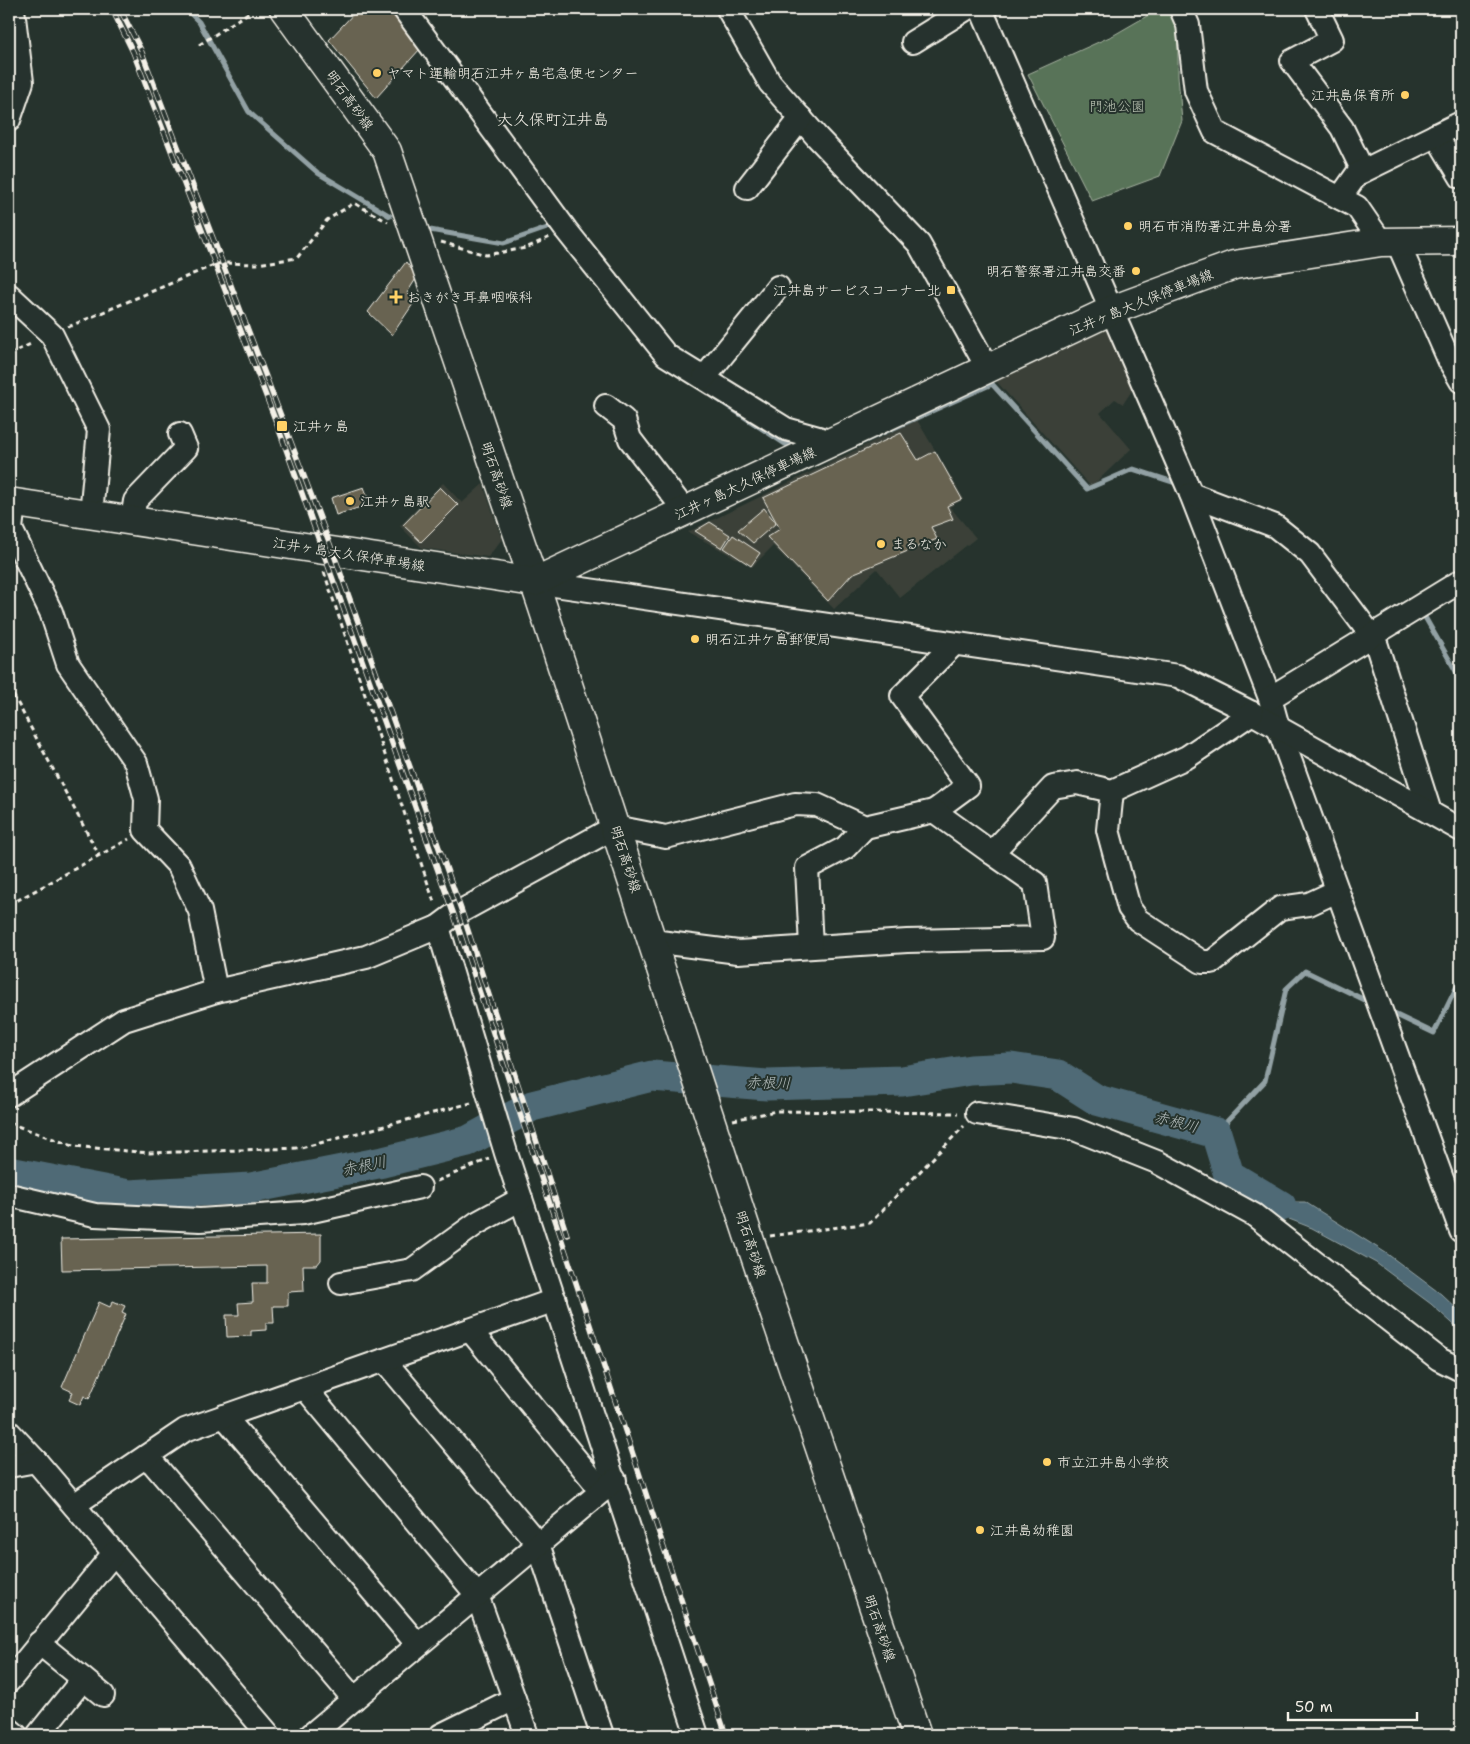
<svg xmlns="http://www.w3.org/2000/svg" width="1470" height="1744" font-family="'Shantell Sans','Klee One',sans-serif">
<rect width="100%" height="100%" fill="#26332d"/>
<filter id="ink" filterUnits="userSpaceOnUse"><feTurbulence type="fractalNoise" baseFrequency=".02" numOctaves="2"/><feDisplacementMap in="SourceGraphic" scale="10" xChannelSelector="R" yChannelSelector="G"/><feConvolveMatrix kernelMatrix="1 2 1 2 8 2 1 2 1" color-interpolation-filters="sRGB"/></filter>
<g filter="url(#ink)">
<g fill="#3a4138">
<polygon points="1111,326 1133,389 1123,404 1115,399 1100,413 1131,449 1091,487 996,381"/>
<polygon points="917,420 964,499 950,507 976,538 900,598 877,569 834,609 773,546 752,567 688,532"/>
<polygon points="443,483 462,503 483,484 502,539 488,557 422,548 400,526"/>
</g>
<polygon fill="#587359" stroke="#a6b2a0" points="1159,9 1169,9 1178,33 1178,76 1182,121 1160,176 1092,201 1028,74 1114,35"/>
<polygon fill="#506b76" stroke="#92a1a4" points="1243,1183 1285,1202 1305,1202 1386,1253 1441,1294 1461,1313 1461,1331 1431,1304 1376,1263 1312,1228 1284,1217"/>
<g fill="none" stroke-linecap="round" stroke-linejoin="round">
<g stroke="#92a1a4" stroke-width="5">
<polyline points="186,9 199,22 249,112 318,173 390,216"/>
<polyline points="430,230 504,243 550,227 554,230"/>
<polyline points="714,397 785,444 795,448"/>
<polyline points="856,445 992,384 1087,489 1133,469 1179,484"/>
<polyline points="1422,612 1461,680"/>
<polyline points="1388,1011 1434,1033 1461,978"/>
<polyline points="1216,1133 1265,1081 1286,989 1305,971 1369,1002"/>
</g>
<polyline stroke="#506b76" stroke-width="31" points="9,1172 129,1195 251,1188 383,1162 468,1141 532,1106 652,1076 767,1085 902,1081 971,1070 1011,1068 1058,1075 1097,1100 1216,1133 1229,1175 1281,1206"/>
</g>
<g fill="#686351" stroke="#f4f1e8">
<polygon points="358,9 393,9 420,49 376,98 329,40"/>
<polygon points="406,262 417,277 407,293 415,301 392,335 368,312"/>
<polygon points="901,433 918,460 935,451 962,499 947,506 953,519 931,527 937,539 852,574 828,601 767,537 780,529 763,498"/>
<polygon points="364,487 370,504 336,515 331,498"/>
<polygon points="440,487 458,505 421,542 403,525"/>
<polygon points="764,508 776,523 753,543 738,530"/>
<polygon points="710,522 730,535 722,548 695,531"/>
<polygon points="733,535 760,553 751,566 724,548"/>
<polygon points="321,1234 321,1260 317,1265 303,1265 304,1291 288,1292 288,1306 273,1306 274,1323 266,1323 266,1330 251,1331 251,1336 227,1337 226,1315 239,1315 238,1303 253,1302 252,1283 267,1283 267,1266 62,1270 61,1239"/>
<polygon points="113,1301 125,1306 122,1312 126,1314 89,1399 84,1396 80,1405 69,1400 73,1392 62,1387 99,1302 110,1307"/>
</g>
<g fill="none" stroke-linecap="round" stroke-linejoin="round">
<g stroke="#f4f1e8" stroke-width="26">
<g id="minor">
<polyline points="404,9 566,230 666,355 786,429 833,442"/>
<polyline points="728,9 770,83 817,137 919,244 988,369"/>
<polyline points="981,9 1191,494 1270,698 1278,727 1461,1231"/>
<polyline points="1181,9 1188,25 1196,91 1215,132 1357,207 1381,242"/>
<polyline points="1317,9 1332,40 1292,61 1342,128 1363,171"/>
<polyline points="913,42 966,9"/>
<polyline points="9,120 22,82 13,9"/>
<polyline points="1436,135 1461,177"/>
<polyline points="747,188 801,118"/>
<polyline points="1340,198 1357,174 1461,123"/>
<polyline points="1397,241 1450,362 1461,381"/>
<polyline points="9,295 52,335 99,430 91,514"/>
<polyline points="704,378 778,287"/>
<polyline points="606,406 624,420 630,439 685,511"/>
<polyline points="1191,494 1275,526 1310,554 1371,635 1377,646 1430,812"/>
<polyline points="14,503 11,529 51,612 68,664 136,763 146,799 145,830 179,866 200,911 216,991"/>
<polyline points="132,520 135,501 186,448 180,434"/>
<polyline points="534,582 1178,676 1252,713 1461,830"/>
<polyline points="1270,698 1461,581"/>
<polyline points="1112,791 1108,830 1129,908 1138,920 1202,962 1212,962 1280,908 1309,904 1337,891"/>
<polyline points="934,811 968,786 902,696 954,644"/>
<polyline points="438,927 506,1153 697,1735"/>
<polyline points="652,941 738,952 907,941 1043,938 1035,883 992,853"/>
<polyline points="811,947 807,868 845,848 865,827"/>
<polyline points="9,1095 124,1020 216,991 366,957 438,927 454,915 615,827 666,837 795,804 817,805 865,827 934,811 992,853 1053,787 1077,783 1112,791 1187,757 1252,713"/>
<polyline points="977,1113 1074,1129 1157,1162 1254,1215 1439,1359 1461,1370"/>
<polyline points="9,1195 95,1215 200,1220 303,1213 420,1187"/>
<polyline points="341,1283 412,1270 477,1223 521,1199"/>
<polyline points="470,1330 602,1491"/>
<polyline points="384,1360 538,1544 602,1735"/>
<polyline points="305,1388 477,1595 527,1735"/>
<polyline points="224,1416 418,1645"/>
<polyline points="9,1432 36,1461 269,1735"/>
<polyline points="147,1456 354,1699"/>
<polyline points="9,1466 36,1461"/>
<polyline points="74,1505 185,1430 555,1300"/>
<polyline points="39,1643 103,1695"/>
<polyline points="9,1681 114,1553"/>
<polyline points="9,1729 16,1735"/>
<polyline points="38,1735 83,1679"/>
<polyline points="311,1735 615,1480"/>
<polyline points="441,1735 514,1699"/>
</g>
</g>
<g stroke="#f4f1e8" stroke-width="31">
<g id="major">
<polyline points="284,9 387,151 541,602 749,1238 917,1735"/>
<polyline points="9,502 534,582 1112,310 1234,265 1381,242 1461,241"/>
</g>
</g>
<g stroke="#f4f1e8" stroke-width="3" stroke-dasharray="5 4" stroke-linecap="butt">
<polyline points="199,45 254,9"/>
<polyline points="441,242 486,255 526,248 550,237"/>
<polyline points="68,327 214,265 222,263 257,264 297,258 327,220 354,203 388,222"/>
<polyline points="9,354 33,343"/>
<polyline points="324,572 435,905"/>
<polyline points="9,687 99,855"/>
<polyline points="9,905 129,839"/>
<polyline points="733,1120 776,1111 958,1113"/>
<polyline points="9,1123 73,1146 149,1153 301,1148 471,1103"/>
<polyline points="437,1181 489,1159"/>
<polyline points="770,1236 870,1223 964,1126"/>
</g>
<use href="#minor" stroke="#26332d" stroke-width="22"/>
<use href="#major" stroke="#26332d" stroke-width="28"/>
<g stroke="#f4f1e8" stroke-width="5.5">
<g id="rail">
<polyline points="112,9 133,52 278,427 454,915 726,1735"/>
<polyline points="120,9 141,50 333,552 462,912 567,1235"/>
</g>
</g>
<use href="#rail" stroke="#26332d" stroke-width="4" stroke-dasharray="11" stroke-linecap="butt"/>
</g>
</g>
<g fill="#ffd166" stroke="#26332d" stroke-width="2">
<circle cx="377" cy="73" r="5"/>
<circle cx="1405" cy="95" r="5"/>
<circle cx="1128" cy="226" r="5"/>
<circle cx="1136" cy="271" r="5"/>
<rect x="946" y="285" width="10" height="10" rx="2.5"/>
<path d="M393.5 289.5h5v5h5v5h-5v5h-5v-5h-5v-5h5z"/>
<rect x="276" y="420" width="12" height="12" rx="2.5"/>
<circle cx="350" cy="501" r="5"/>
<circle cx="881" cy="544" r="5"/>
<circle cx="695" cy="639" r="5"/>
<circle cx="1047" cy="1462" r="5"/>
<circle cx="980" cy="1530" r="5"/>
</g>
<g text-anchor="middle" stroke-width="4" stroke-linejoin="round" paint-order="stroke">
<g font-size="14" fill="#f4f1e8" stroke="#26332d" text-anchor="start">
<text x="387" y="78">ヤマト運輸明石江井ヶ島宅急便センター</text>
<text x="1395" y="100" text-anchor="end">江井島保育所</text>
<text x="1138" y="231">明石市消防署江井島分署</text>
<text x="1126" y="276" text-anchor="end">明石警察署江井島交番</text>
<text x="941" y="295" text-anchor="end">江井島サービスコーナー北</text>
<text x="407" y="302">おきがき耳鼻咽喉科</text>
<text x="293" y="431">江井ヶ島</text>
<text x="360" y="506">江井ヶ島駅</text>
<text x="891" y="549">まるなか</text>
<text x="705" y="644">明石江井ケ島郵便局</text>
<text x="1057" y="1467">市立江井島小学校</text>
<text x="990" y="1535">江井島幼稚園</text>
</g>
<g font-size="14" fill="#f4f1e8" stroke="#26332d">
<text transform="translate(350 100) rotate(54)" y="5">明石高砂線</text>
<text transform="translate(1141 302) rotate(-22)" y="5">江井ヶ島大久保停車場線</text>
<text transform="translate(497 475) rotate(71)" y="5">明石高砂線</text>
<text transform="translate(745 483) rotate(-25)" y="5">江井ヶ島大久保停車場線</text>
<text transform="translate(349 554) rotate(9)" y="5">江井ヶ島大久保停車場線</text>
<text transform="translate(626 859) rotate(72)" y="5">明石高砂線</text>
<text transform="translate(751 1244) rotate(72)" y="5">明石高砂線</text>
<text transform="translate(880 1628) rotate(71)" y="5">明石高砂線</text>
</g>
<g font-size="14" fill="#b6bfaf" stroke="#26332d">
<text x="1117" y="111">門池公園</text>
</g>
<g font-size="15" font-style="italic" fill="#b2bbba" stroke="#26332d">
<text transform="translate(768 1083) rotate(1)" y="5">赤根川</text>
<text transform="translate(1176 1122) rotate(15)" y="5">赤根川</text>
<text transform="translate(364 1166) rotate(-12)" y="5">赤根川</text>
</g>
<g font-size="16" fill="#f4f1e8" stroke="#26332d">
<text x="553" y="125">大久保町江井島</text>
</g>
</g>
<rect width="1470" height="1744" fill="none" stroke="#26332d" stroke-width="30"/>
<rect x="15" y="15" width="1440" height="1714" fill="none" stroke="#f4f1e8" stroke-width="2" filter="url(#ink)"/>
<path d="M1288 1712v8h129v-8" fill="none" stroke="#f4f1e8" stroke-width="2.5"/>
<text x="1295" y="1712" font-size="15" fill="#f4f1e8" stroke="#26332d" stroke-width="4" paint-order="stroke">50 m</text>
</svg>
